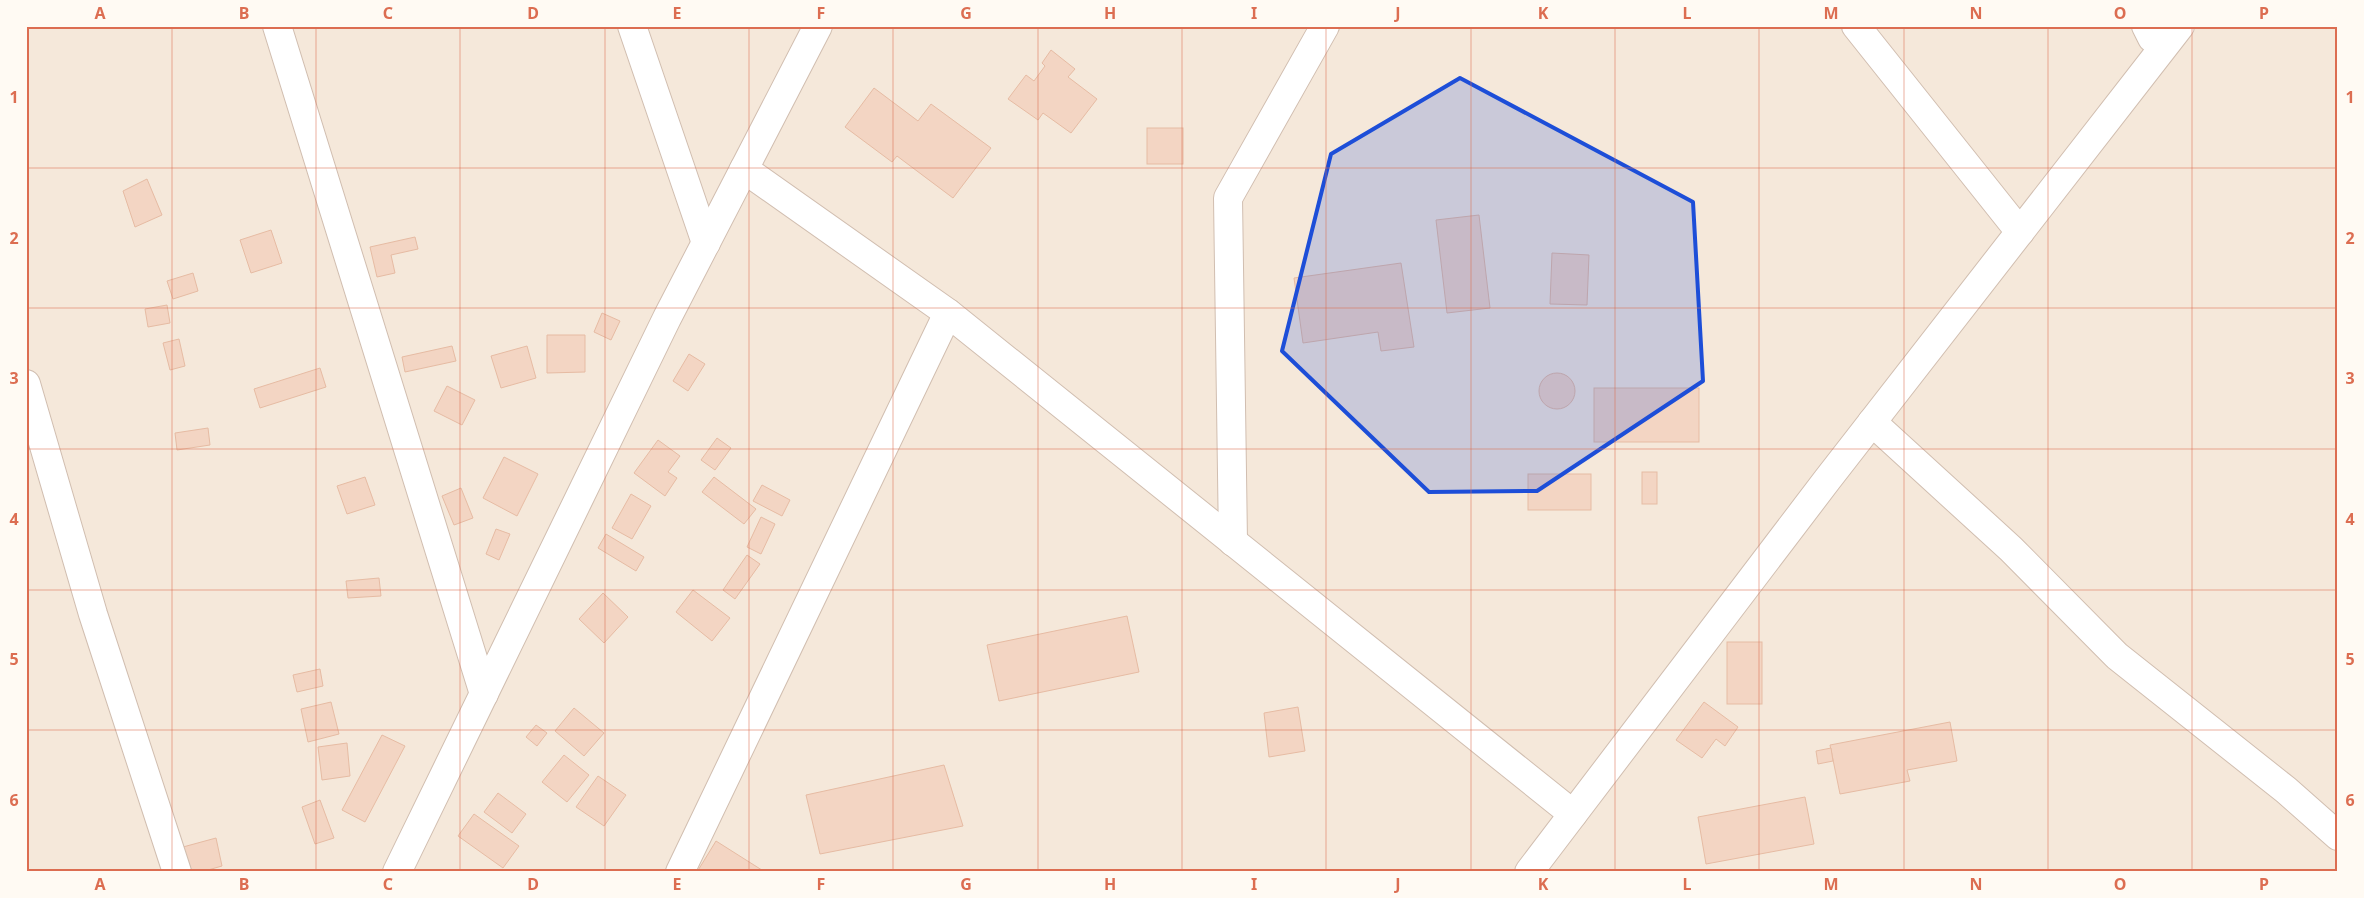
<svg xmlns="http://www.w3.org/2000/svg" width="2364" height="898" font-family="'Noto Sans',sans-serif">
<rect width="100%" height="100%" fill="#fdf6ec"/>
<rect fill="#f5e8da" x="26" y="26" width="2312" height="846"/>
<g fill="#f3d5c3" stroke="#e6bba3">
<polygon points="1051,50 1075,69 1068,77 1097,99 1071,133 1043,113 1038,120 1008,99 1026,75 1034,81 1045,66 1042,63"/>
<polygon points="874,88 918,121 931,104 991,148 953,198 897,156 892,162 845,127"/>
<rect x="1147" y="128" width="36" height="36"/>
<polygon points="147,179 162,215 135,227 123,191"/>
<polygon points="1479,215 1490,308 1447,313 1436,220"/>
<polygon points="271,230 282,263 251,273 240,240"/>
<polygon points="415,237 418,249 391,255 395,273 377,277 370,247"/>
<polygon points="1552,253 1589,255 1587,305 1550,304"/>
<polygon points="1401,263 1414,347 1381,351 1378,332 1303,343 1294,278"/>
<polygon points="193,273 198,291 173,299 167,281"/>
<polygon points="167,305 170,323 148,327 145,309"/>
<polygon points="602,313 620,321 611,340 594,332"/>
<polygon points="547,335 585,335 585,372 547,373"/>
<polygon points="179,339 185,366 170,370 163,343"/>
<polygon points="452,346 456,361 405,372 402,357"/>
<polygon points="527,346 536,378 501,388 491,356"/>
<polygon points="689,354 705,364 688,391 673,381"/>
<polygon points="320,368 326,387 260,408 254,389"/>
<circle cx="1557" cy="391" r="18"/>
<polygon points="447,386 475,400 462,425 434,411"/>
<rect x="1594" y="388" width="105" height="54"/>
<polygon points="208,428 210,445 177,450 175,433"/>
<polygon points="717,438 731,448 715,470 701,460"/>
<polygon points="658,440 680,456 668,472 677,478 665,496 634,473"/>
<polygon points="504,457 538,474 517,516 483,498"/>
<rect x="1642" y="472" width="15" height="32"/>
<rect x="1528" y="474" width="63" height="36"/>
<polygon points="365,477 375,505 347,514 337,486"/>
<polygon points="714,477 756,509 744,524 702,492"/>
<polygon points="762,485 790,500 782,516 753,501"/>
<polygon points="461,488 473,518 454,525 442,496"/>
<polygon points="631,494 651,506 632,539 612,528"/>
<polygon points="761,517 775,524 761,554 747,547"/>
<polygon points="496,529 510,534 499,560 486,554"/>
<polygon points="606,534 644,557 636,571 598,548"/>
<polygon points="747,555 760,564 735,599 723,590"/>
<polygon points="379,578 381,596 348,598 346,581"/>
<polygon points="693,590 730,618 712,641 676,612"/>
<polygon points="603,593 628,617 604,643 579,619"/>
<polygon points="1127,616 1139,672 999,701 987,645"/>
<rect x="1727" y="642" width="35" height="62"/>
<polygon points="320,669 323,686 297,692 293,675"/>
<polygon points="331,702 339,734 308,742 301,709"/>
<polygon points="1704,702 1738,727 1725,746 1716,739 1702,758 1676,740"/>
<polygon points="1298,707 1305,751 1269,757 1264,713"/>
<polygon points="574,708 604,733 584,756 555,731"/>
<polygon points="1950,722 1957,761 1907,770 1910,781 1840,794 1830,745"/>
<polygon points="536,725 547,733 537,746 526,737"/>
<polygon points="382,735 405,746 365,822 342,810"/>
<polygon points="347,743 350,776 322,780 318,747"/>
<polygon points="1831,748 1833,761 1818,764 1816,751"/>
<polygon points="564,755 589,775 567,802 542,782"/>
<polygon points="944,765 963,826 820,854 806,795"/>
<polygon points="598,776 626,795 604,826 576,807"/>
<polygon points="498,793 526,814 512,833 484,812"/>
<polygon points="1805,797 1814,844 1706,864 1698,817"/>
<polygon points="320,800 334,838 315,844 302,807"/>
<polygon points="474,814 519,846 503,868 458,836"/>
<polygon points="216,838 222,866 201,872 192,872 183,847"/>
<polygon points="716,841 765,872 697,872"/>
</g>
<g fill="none" stroke-linecap="round" stroke-linejoin="round">
<g stroke="#d1beb0" stroke-width="30">
<g id="street">
<polyline points="277,26 484,694"/>
<polyline points="632,26 706,243"/>
<polyline points="1856,26 2020,232"/>
<polyline points="2146,26 2152,38"/>
<polyline points="744,169 948,313 1573,814"/>
<polyline points="26,384 93,614 177,872"/>
<polyline points="1872,422 2011,549 2117,656 2286,790 2338,836"/>
<polyline points="1233,542 1228,198 1325,26"/>
<polyline points="397,872 667,318 818,26"/>
<polyline points="680,872 948,313"/>
<polyline points="1529,872 1827,480 2180,26"/>
</g>
</g>
<use href="#street" stroke="#fff" stroke-width="28"/>
</g>
<path fill="#1d4ed8" fill-opacity="0.2" stroke="#1d4ed8" stroke-width="4" stroke-linejoin="round" d="M 1460,78 L 1693,202 L 1703,381 L 1537,491 L 1429,492 L 1282,351 L 1331,154 Z"/>
<path fill="none" stroke="#dc6d51" stroke-width="1" stroke-opacity="0.55" d="M 172,26 L 172,872M 316,26 L 316,872M 460,26 L 460,872M 605,26 L 605,872M 749,26 L 749,872M 893,26 L 893,872M 1038,26 L 1038,872M 1182,26 L 1182,872M 1326,26 L 1326,872M 1471,26 L 1471,872M 1615,26 L 1615,872M 1759,26 L 1759,872M 1904,26 L 1904,872M 2048,26 L 2048,872M 2192,26 L 2192,872M 26,168 L 2338,168M 26,308 L 2338,308M 26,449 L 2338,449M 26,590 L 2338,590M 26,730 L 2338,730"/>
<rect width="2364" height="898" fill="none" stroke="#fffaf3" stroke-width="55"/>
<rect x="28" y="28" width="2308" height="842" fill="none" stroke="#dc6d51" stroke-width="2"/>
<g font-size="16" text-anchor="middle" font-weight="bold" fill="#dc6d51">
<text x="100" y="19">A</text>
<text x="244" y="19">B</text>
<text x="388" y="19">C</text>
<text x="533" y="19">D</text>
<text x="677" y="19">E</text>
<text x="821" y="19">F</text>
<text x="966" y="19">G</text>
<text x="1110" y="19">H</text>
<text x="1254" y="19">I</text>
<text x="1398" y="19">J</text>
<text x="1543" y="19">K</text>
<text x="1687" y="19">L</text>
<text x="1831" y="19">M</text>
<text x="1976" y="19">N</text>
<text x="2120" y="19">O</text>
<text x="2264" y="19">P</text>
<text x="14" y="103">1</text>
<text x="2350" y="103">1</text>
<text x="14" y="244">2</text>
<text x="2350" y="244">2</text>
<text x="14" y="384">3</text>
<text x="2350" y="384">3</text>
<text x="14" y="525">4</text>
<text x="2350" y="525">4</text>
<text x="14" y="665">5</text>
<text x="2350" y="665">5</text>
<text x="14" y="806">6</text>
<text x="2350" y="806">6</text>
<text x="100" y="890">A</text>
<text x="244" y="890">B</text>
<text x="388" y="890">C</text>
<text x="533" y="890">D</text>
<text x="677" y="890">E</text>
<text x="821" y="890">F</text>
<text x="966" y="890">G</text>
<text x="1110" y="890">H</text>
<text x="1254" y="890">I</text>
<text x="1398" y="890">J</text>
<text x="1543" y="890">K</text>
<text x="1687" y="890">L</text>
<text x="1831" y="890">M</text>
<text x="1976" y="890">N</text>
<text x="2120" y="890">O</text>
<text x="2264" y="890">P</text>
</g>
</svg>
